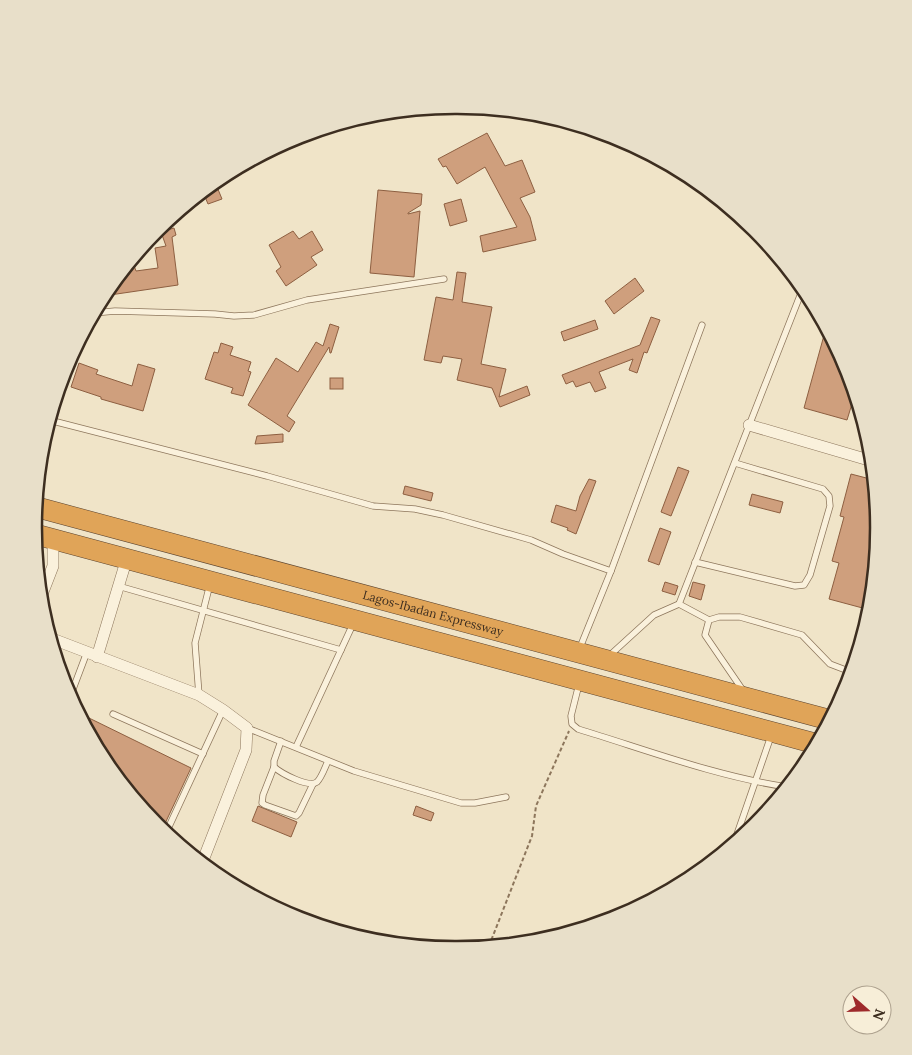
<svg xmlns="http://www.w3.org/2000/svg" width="912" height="1055" font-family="Lora,serif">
<rect width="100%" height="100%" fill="#f0e4c8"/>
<g fill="#cf9f7d" stroke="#8d5f41">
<polygon points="487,133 505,166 522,160 535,192 520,198 530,217 536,240 483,252 480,236 517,227 485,167 457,184 446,166 443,167 438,159"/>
<polygon points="215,182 222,199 208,204 203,192"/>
<polygon points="378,190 422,194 421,205 408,213 408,214 420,211 414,277 370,273"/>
<polygon points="461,199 467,221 450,226 444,204"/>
<polygon points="174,228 176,235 172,237 178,285 103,296 132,260 136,271 158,268 155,248 166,246 161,232"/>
<polygon points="293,231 299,239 312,231 323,250 311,257 317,265 286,286 276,271 281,267 269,245"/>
<polygon points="457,272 466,273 462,302 492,307 481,364 506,369 499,397 527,386 530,395 500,407 492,388 457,380 462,359 443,356 441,363 424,360 436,297 453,300"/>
<polygon points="635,278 644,291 614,314 605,301"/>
<polygon points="651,317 660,320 647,353 644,352 637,373 629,370 633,359 599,372 606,388 595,392 590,382 576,387 573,381 566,384 562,375 640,345"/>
<polygon points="595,320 598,329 564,341 561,332"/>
<polygon points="330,324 339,327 331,353 330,353 329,347 287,416 295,422 289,432 248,405 276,358 298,372 316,342 323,346"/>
<polygon points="826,328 846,366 855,394 847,420 804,408"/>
<polygon points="221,343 233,347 230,355 251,362 248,371 251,372 243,396 231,393 233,388 205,379 214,352 218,353"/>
<polygon points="79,363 98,370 96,374 132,386 138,364 155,369 143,411 101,399 101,397 71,387"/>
<rect x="330" y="378" width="13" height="11"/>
<polygon points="283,434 283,442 255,444 257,436"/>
<polygon points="678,467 689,471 671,516 661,512"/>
<polygon points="851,474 874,480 878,528 870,610 829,599 839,563 832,561 844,517 840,516"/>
<polygon points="589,479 596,481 576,534 567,530 568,528 551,522 556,505 576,511 580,496"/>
<polygon points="405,486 433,493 431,501 403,494"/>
<polygon points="752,494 783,502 780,513 749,505"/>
<polygon points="660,528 671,532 659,565 648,561"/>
<polygon points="665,582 678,586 675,595 662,591"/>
<polygon points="693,582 705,585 701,600 689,596"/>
<polygon points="89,718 191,768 162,830 105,762 85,725"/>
<polygon points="258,806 297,822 291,837 252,821"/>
<polygon points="416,806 434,813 431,821 413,815"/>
</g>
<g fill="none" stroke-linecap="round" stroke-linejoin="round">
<g stroke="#8d765c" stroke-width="7">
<g id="service">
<polyline points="94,313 115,311 215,314 234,316 254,315 307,300 444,279"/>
<polyline points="49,420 267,476 373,506 415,509 443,515 531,540 563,554 611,571 579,650"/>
<polyline points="695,562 795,586 804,585 810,575 830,506 829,496 823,489 735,463"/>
<polyline points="611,571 702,325"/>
<polyline points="118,586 341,650"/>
<polyline points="679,604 709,620 705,635 744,692"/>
<polyline points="709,620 719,617 740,617 802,635 830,664 851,672"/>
<polyline points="609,656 654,615 679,604 803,288"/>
<path d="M 579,684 L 571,716 L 572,724 L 578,729 C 647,750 715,776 787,787"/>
<polyline points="199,695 195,643 210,584"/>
<polyline points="70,697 87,652"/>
<polyline points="113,714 203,754"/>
<polyline points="247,728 354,771 461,803 475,803 506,797"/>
<path d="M 281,741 L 274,761 L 274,767 C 282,774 309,788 317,782 C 322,777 325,767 328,761"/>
<polyline points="296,747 353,624"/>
<polyline points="274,767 263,795 262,803 265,805 296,816 299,813 313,784"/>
<polyline points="166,833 223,710"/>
<polyline points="734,843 771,736"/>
</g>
</g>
<g stroke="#8d765c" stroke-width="12">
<g id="minor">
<polyline points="749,425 872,461"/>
<polyline points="41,597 53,566 53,539"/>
<polyline points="50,638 199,695 223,710 247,728 246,750 202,863"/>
<polyline points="97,657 127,558"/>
</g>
</g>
<g stroke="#5b4430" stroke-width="21">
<g id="motorway">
<path id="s1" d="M 36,507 L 830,720"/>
<polyline points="34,534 817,744"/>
</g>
</g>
<polyline stroke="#8d765c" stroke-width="2" stroke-dasharray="4 2.5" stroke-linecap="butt" points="489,946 532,836 536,806 569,731"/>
<use href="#service" stroke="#faf1dc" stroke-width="5.5"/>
<use href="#minor" stroke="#faf1dc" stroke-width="11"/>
<use href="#motorway" stroke="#e0a458" stroke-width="20"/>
</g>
<g text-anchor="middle" stroke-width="5" stroke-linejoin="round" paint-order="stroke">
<g font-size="12" fill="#3d2e20" stroke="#f7eed8">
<text dy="4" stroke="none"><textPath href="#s1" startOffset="411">Lagos-Ibadan Expressway</textPath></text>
</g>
</g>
<path d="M0 0H912V1055H0ZM455 114H457A413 413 0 0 1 870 527V528A413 413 0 0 1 457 941H455A413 413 0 0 1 42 528V527A413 413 0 0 1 455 114Z" fill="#e8dfc9" fill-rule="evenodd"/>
<path fill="none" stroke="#3d2e20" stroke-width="2.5" d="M455 114H457A413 413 0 0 1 870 527V528A413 413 0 0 1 457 941H455A413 413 0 0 1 42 528V527A413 413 0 0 1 455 114Z"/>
<g transform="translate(867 1010) rotate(110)"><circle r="24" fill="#f7eed8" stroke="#ada18e"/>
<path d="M0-4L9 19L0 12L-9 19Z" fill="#9e2a2b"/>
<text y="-8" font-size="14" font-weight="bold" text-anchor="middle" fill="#3d2e20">N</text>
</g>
</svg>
